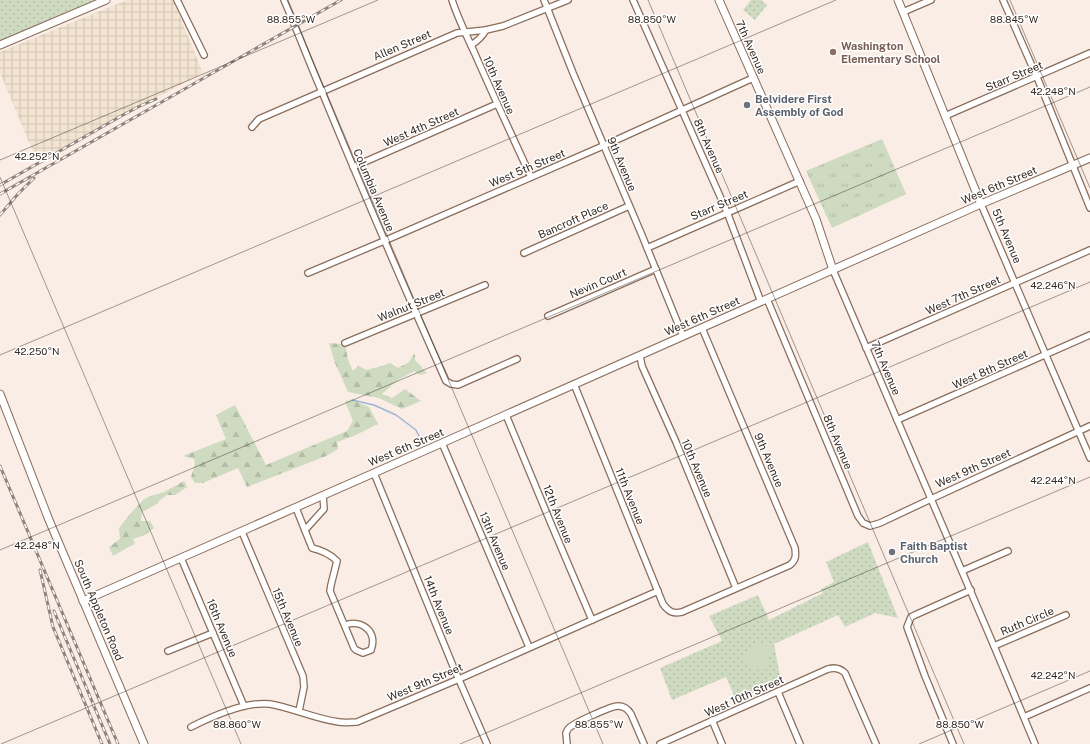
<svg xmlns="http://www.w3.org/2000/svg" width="1090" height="744" font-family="'Public Sans',sans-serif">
<defs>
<pattern id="industrial-grid" width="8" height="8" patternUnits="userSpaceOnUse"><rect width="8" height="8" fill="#f3e3d1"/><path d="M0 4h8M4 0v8" fill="none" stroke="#d1c3b3"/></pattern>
<pattern id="grass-tufts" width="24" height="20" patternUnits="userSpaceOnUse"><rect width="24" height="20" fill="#cedbc1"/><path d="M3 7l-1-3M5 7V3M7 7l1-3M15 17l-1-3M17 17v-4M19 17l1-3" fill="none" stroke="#b2bca6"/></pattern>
<pattern id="forest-firs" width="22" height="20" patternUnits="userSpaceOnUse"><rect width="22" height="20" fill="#cedbc1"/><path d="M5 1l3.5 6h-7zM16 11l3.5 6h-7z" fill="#b2bca6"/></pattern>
<pattern id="park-dots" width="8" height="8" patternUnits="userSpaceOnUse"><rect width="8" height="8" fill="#cedbc1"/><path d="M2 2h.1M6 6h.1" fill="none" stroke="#b2bca6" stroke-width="1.8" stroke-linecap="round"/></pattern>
</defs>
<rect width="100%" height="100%" fill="#faede5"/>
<polygon fill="url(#industrial-grid)" points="127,0 173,0 203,73 37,161 0,73 0,52"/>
<polygon fill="url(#grass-tufts)" points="882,139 906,194 832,228 806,171"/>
<g fill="url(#forest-firs)">
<path d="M 329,343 L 341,344 L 346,348 L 348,360 L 353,371 L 358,366 L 367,370 C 375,367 382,367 390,363 L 398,368 L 408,363 L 415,353 L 415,360 L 427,373 L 420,375 L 414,371 L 398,380 L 382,394 L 392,398 L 405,389 L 421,401 L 402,409 L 379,398 L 348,392 L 335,363 Z"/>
<polygon points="352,400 369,407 378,424 354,436 337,442 338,449 326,456 247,487 238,468 203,483 195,483 191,477 195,464 194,459 183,456 226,439 216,415 235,405 266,465 347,431 353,421 345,401"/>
<path d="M 184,481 L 187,487 L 175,495 L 167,495 L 160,500 L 157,504 L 142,512 L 141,521 L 150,521 L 154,528 L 145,535 L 133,539 L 135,544 C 127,547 121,552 113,556 L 109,547 L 120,539 L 119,528 L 130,514 L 144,499 L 151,496 L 164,492 Z"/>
</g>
<g fill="url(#park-dots)">
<polygon points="0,0 106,0 0,45"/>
<polygon points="751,0 761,0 767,5 755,20 743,10"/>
<polygon points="868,542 898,618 875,613 845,627 838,615 774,644 781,681 736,700 726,677 672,700 660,668 722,641 709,616 758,595 769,620 823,593 821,589 834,582 826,562"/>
</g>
<path fill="#cedbc1" d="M 754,644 C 761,643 767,644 771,650 L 765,666 L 766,670 L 763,673 C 760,671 758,669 755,668 C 752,667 748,666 745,665 C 737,659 749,647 754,644 Z"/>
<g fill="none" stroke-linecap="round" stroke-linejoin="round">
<polyline stroke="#9eb6d3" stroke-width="1.5" points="352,400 374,405 396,415 416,430 422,442"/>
<g stroke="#896d5b" stroke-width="8">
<g id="minor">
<polyline points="177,0 204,55"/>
<path d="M 284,0 C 297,30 309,62 322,92 C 362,189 403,285 446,381 L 451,384 L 458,385 L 517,359"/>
<path d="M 452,0 C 458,19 467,36 475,54 C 493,95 512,136 531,177"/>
<polyline points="544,0 573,73 641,233 683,336"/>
<polyline points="633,0 727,212 761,302"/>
<polyline points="1003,0 1039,82 1090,208"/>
<polyline points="903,12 931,0"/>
<path d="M 471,45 C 478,41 482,37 486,30"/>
<polyline points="945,116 1090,53"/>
<polyline points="252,127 259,119 457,33 486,30 503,26 568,0"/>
<polyline points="353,167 497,104"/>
<polyline points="981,204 1090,458"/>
<polyline points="647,248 800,181"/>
<polyline points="524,253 629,206"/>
<polyline points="833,270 994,646 1035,744"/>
<polyline points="308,273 384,241 603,146 753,78"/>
<polyline points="767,299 858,516 863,523 870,526 880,523 931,499 1090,426"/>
<polyline points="548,316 656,269"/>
<polyline points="345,343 485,285"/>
<polyline points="866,348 1090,250"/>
<polyline points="640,356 642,366 676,442 736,588"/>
<path d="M 574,384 L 663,604 C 669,612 673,614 682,612 L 790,565 C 796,560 796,556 795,548 L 702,328"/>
<polyline points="506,415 552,526 592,620"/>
<polyline points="897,420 1090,335"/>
<polyline points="442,443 529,647"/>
<polyline points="374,473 453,666 487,744"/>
<path d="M 296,508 L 312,548 C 321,550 331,555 337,561 L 331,585 L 330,591 L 354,648 L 356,650 L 363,653 L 371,650 C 378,632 362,619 345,625"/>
<polyline points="305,530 324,509 323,495"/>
<polyline points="242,532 303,676 304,687 299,711"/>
<polyline points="181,558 244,706"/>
<polyline points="962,571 1008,551"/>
<polyline points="994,646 1066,615"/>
<polyline points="168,651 213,633"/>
<polyline points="778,692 800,744"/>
<polyline points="1024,717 1090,688"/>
<polyline points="712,720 722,744"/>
<path d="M 191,727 C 213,716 246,701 270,704 C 293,708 315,719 339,722 C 345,723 351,722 357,722 L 459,679 L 592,620 L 658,591"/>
<path d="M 567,744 L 566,733 C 567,731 567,730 569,728 C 574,723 611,706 618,706 C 624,706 628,709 631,714 L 644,744"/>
<path d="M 660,744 L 828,669 C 835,667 840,668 845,673 L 876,744"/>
<polyline points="953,744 925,676 907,627 911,617 915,615 971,590"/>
</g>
</g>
<g stroke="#896d5b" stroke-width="9">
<g id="tertiary">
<polyline points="719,0 816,219 833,270"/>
<polyline points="898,0 981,204"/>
<polyline points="0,45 106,0"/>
<polyline points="83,601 442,443 981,204 1090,158"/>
</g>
</g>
<g stroke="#896d5b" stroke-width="9">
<polyline id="secondary" points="0,394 49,520 144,744"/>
</g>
<use href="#minor" stroke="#fff" stroke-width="5.5"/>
<use href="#tertiary" stroke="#fff" stroke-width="7"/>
<use href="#secondary" stroke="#fff" stroke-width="7"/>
<g stroke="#90837c" stroke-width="3">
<g id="rail">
<polyline points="0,185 123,115 140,106 156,99"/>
<polyline points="0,194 341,0"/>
<polyline points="0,215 18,194 34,178"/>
<polyline points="0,466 118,744"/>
<polyline points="40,570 53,627 102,744"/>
<polyline points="54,611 110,744"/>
</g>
</g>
<use href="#rail" stroke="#fff" stroke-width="1.5" stroke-dasharray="4.5" stroke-linecap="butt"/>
</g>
<path fill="none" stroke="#362a23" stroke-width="1" stroke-opacity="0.45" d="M 287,0 L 603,744M 648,0 L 964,744M 1010,0 L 1090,188M 0,160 L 378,0M 0,177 L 241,744M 0,355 L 836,0M 0,550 L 1090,87M 1,744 L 1090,282M 460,744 L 1090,477M 919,744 L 1090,671"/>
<circle fill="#8d6e63" stroke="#fff" stroke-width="1.5" cx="833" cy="52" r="4"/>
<g fill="#6b7280" stroke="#fff" stroke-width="1.5">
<circle cx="747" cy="105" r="4"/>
<circle cx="892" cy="552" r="4"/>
</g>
<g text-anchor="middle" stroke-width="3" stroke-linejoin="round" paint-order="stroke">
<g font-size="11" fill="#362a23" stroke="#fff">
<text transform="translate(402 45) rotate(-23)" y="4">Allen Street</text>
<text transform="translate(751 47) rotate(66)" y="4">7th Avenue</text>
<text transform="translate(1014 76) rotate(-23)" y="4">Starr Street</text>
<text transform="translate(499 85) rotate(66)" y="4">10th Avenue</text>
<text transform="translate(421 127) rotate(-24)" y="4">West 4th Street</text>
<text transform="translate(709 146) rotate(66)" y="4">8th Avenue</text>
<text transform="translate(622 164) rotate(67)" y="4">9th Avenue</text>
<text transform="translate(527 168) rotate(-23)" y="4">West 5th Street</text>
<text transform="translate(999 185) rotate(-23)" y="4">West 6th Street</text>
<text transform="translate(374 190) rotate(67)" y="4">Columbia Avenue</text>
<text transform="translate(719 205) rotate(-23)" y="4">Starr Street</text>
<text transform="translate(573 220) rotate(-24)" y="4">Bancroft Place</text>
<text transform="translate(1007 236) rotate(67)" y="4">5th Avenue</text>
<text transform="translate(598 283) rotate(-23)" y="4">Nevin Court</text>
<text transform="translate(963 295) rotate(-24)" y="4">West 7th Street</text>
<text transform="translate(411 305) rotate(-22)" y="4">Walnut Street</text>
<text transform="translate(702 316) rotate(-24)" y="4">West 6th Street</text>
<text transform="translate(886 368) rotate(67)" y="4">7th Avenue</text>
<text transform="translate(990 369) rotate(-24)" y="4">West 8th Street</text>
<text transform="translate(838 442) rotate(67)" y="4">8th Avenue</text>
<text transform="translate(406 447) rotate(-23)" y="4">West 6th Street</text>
<text transform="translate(769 460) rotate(67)" y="4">9th Avenue</text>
<text transform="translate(697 468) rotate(67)" y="4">10th Avenue</text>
<text transform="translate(973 468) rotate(-24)" y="4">West 9th Street</text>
<text transform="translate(630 496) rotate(68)" y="4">11th Avenue</text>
<text transform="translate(558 514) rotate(68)" y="4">12th Avenue</text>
<text transform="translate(495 541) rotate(67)" y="4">13th Avenue</text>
<text transform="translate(439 605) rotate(68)" y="4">14th Avenue</text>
<text transform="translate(99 610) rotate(67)" y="4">South Appleton Road</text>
<text transform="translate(288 617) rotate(67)" y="4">15th Avenue</text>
<text transform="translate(1027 621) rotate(-23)" y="4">Ruth Circle</text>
<text transform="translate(222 628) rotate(67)" y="4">16th Avenue</text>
<text transform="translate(425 682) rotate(-23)" y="4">West 9th Street</text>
<text transform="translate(744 696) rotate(-24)" y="4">West 10th Street</text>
</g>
<g font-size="11" font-weight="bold" fill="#785e54" stroke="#fff" text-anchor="start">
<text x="841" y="50">Washington<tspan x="841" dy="13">Elementary School</tspan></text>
</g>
<g font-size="11" font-weight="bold" fill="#5b616d" stroke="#fff" text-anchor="start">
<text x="755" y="103">Belvidere First<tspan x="755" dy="13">Assembly of God</tspan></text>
<text x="900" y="550">Faith Baptist<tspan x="900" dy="13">Church</tspan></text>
</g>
</g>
<g font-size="10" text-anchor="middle" fill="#362a23" stroke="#fff" stroke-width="3" stroke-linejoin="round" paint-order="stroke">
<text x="291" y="23">88.855°W</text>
<text x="652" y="23">88.850°W</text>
<text x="1014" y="23">88.845°W</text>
<text x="1053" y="95">42.248°N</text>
<text x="37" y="160">42.252°N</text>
<text x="1053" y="289">42.246°N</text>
<text x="37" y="355">42.250°N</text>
<text x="1053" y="484">42.244°N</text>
<text x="37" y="549">42.248°N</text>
<text x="1053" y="679">42.242°N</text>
<text x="237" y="728">88.860°W</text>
<text x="599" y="728">88.855°W</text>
<text x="960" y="728">88.850°W</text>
</g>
</svg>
